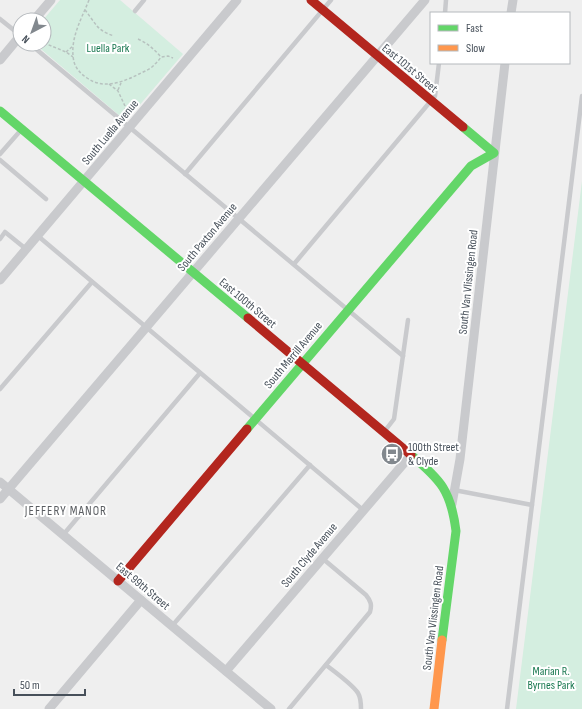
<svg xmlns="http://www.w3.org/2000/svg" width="582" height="709" font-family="'Sofia Sans Condensed',sans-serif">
<rect width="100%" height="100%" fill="#efefef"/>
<g fill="#d4eee0">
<polygon points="60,0 120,0 183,54 126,121 35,44 44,44 43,20"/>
<polygon points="582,181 582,709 516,709"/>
</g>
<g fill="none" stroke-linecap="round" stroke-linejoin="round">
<g stroke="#b7c2bf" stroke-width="1.5" stroke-dasharray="3 2" stroke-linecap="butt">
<path d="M 89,0 C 81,20 69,40 74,62 C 76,69 81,74 87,78 C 104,90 123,82 139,74 C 145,71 151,69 155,64 C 157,62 159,60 161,57 L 168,56 L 173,58"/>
<path d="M 85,10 C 89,15 93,21 97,26 C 101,31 108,34 114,36"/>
<path d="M 138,39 C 147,43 154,49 160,56"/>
<polyline points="44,43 66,52 73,57"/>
<polyline points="66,52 73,46"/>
<polyline points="109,84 118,91 125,106 125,113"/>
<polyline points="118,90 121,83"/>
</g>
<g stroke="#c9cacd" stroke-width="4.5">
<polyline points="135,11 144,0"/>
<polyline points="445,13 446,0"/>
<polyline points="0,19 20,35"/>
<polyline points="30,44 403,356"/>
<polyline points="0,154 21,130"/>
<polyline points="0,160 46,199"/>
<polyline points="185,174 331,0"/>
<polyline points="38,236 363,510"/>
<polyline points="0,239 5,232 26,249"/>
<polyline points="294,264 435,96 439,63"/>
<polyline points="0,389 92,282"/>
<polyline points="384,432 394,419 408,320"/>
<polyline points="454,490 532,505"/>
<polyline points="63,535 200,373"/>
<polyline points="172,626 310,465"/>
<path d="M 326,665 C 334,671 353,685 358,693 C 361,698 361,704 361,709"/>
<path d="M 289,709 L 370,612 C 372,605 371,601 366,595 L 322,558"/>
<polyline points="507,709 582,96"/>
</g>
<g stroke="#c9cacd" stroke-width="9">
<polyline points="511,13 513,0"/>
<polyline points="34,20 51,0"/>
<polyline points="0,60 20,36"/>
<polyline points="0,280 237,0"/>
<polyline points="0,482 271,709"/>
<polyline points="0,499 425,0"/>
<polyline points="452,504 460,459 505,63"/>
<polyline points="226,671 411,455"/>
<polyline points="49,709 141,600"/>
</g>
<g stroke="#63d668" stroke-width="9">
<polyline points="0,111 248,318"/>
<polyline points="247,429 471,166 494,153 463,127"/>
<path d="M 411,455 C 441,480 451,491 456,531 L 442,640"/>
</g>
<polyline stroke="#ff974d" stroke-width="9" points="434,709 442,640"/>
<g stroke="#b3261e" stroke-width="9">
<polyline points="311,0 463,127"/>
<polyline points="248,318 411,455"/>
<polyline points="118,581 247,429"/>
</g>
</g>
<defs>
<g id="bus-disc" transform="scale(1.15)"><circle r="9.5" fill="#82888e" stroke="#fff"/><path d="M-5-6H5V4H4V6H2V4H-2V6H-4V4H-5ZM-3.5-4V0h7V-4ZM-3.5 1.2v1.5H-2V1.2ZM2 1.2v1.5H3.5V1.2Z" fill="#fff"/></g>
</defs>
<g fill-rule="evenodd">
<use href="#bus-disc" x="392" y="454"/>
</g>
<g text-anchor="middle" stroke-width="4" stroke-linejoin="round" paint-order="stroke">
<g font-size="12" fill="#1a7951" stroke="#fff">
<text x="108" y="52">Luella Park</text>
<text x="551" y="675">Marian R.<tspan x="551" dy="14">Byrnes Park</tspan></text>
</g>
<g font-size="12" fill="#47505a" stroke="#fff">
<text transform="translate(410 68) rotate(40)" y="4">East 101st Street</text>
<text transform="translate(110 132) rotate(-50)" y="4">South Luella Avenue</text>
<text transform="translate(207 237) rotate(-50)" y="4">South Paxton Avenue</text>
<text transform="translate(468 282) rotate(-84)" y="4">South Van Vlissingen Road</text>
<text transform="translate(248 303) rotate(40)" y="4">East 100th Street</text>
<text transform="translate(293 355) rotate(-50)" y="4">South Merrill Avenue</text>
<text transform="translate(309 555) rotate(-50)" y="4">South Clyde Avenue</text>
<text transform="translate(143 586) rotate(40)" y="4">East 99th Street</text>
<text transform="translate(433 618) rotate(-83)" y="4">South Van Vlissingen Road</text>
</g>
<g font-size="12" fill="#47505a" stroke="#fff" text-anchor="start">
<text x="408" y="451">100th Street<tspan x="408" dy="14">&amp; Clyde</tspan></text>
</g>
<g font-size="13" letter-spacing="1" fill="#5b5e62" stroke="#fff">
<text x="66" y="515">JEFFERY MANOR</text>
</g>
</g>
<rect x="430" y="12" width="140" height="52" fill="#ffffff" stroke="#b5b9bd"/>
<rect x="438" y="25" width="20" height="6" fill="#63d668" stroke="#b5b9bd"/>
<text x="466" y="32" font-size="12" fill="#47505a">Fast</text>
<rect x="438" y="45" width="20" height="6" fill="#ff974d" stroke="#b5b9bd"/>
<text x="466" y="52" font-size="12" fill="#47505a">Slow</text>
<g transform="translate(32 32) rotate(221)"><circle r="19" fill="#ffffff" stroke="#b5b9bd"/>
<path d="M0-3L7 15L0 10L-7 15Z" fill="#82888e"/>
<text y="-6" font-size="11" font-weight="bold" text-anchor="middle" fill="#47505a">N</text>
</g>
<path d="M14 689v6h71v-6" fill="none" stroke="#47505a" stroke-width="2"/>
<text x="20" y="689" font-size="12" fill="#47505a" stroke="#ffffff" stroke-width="3" paint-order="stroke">50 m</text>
</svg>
